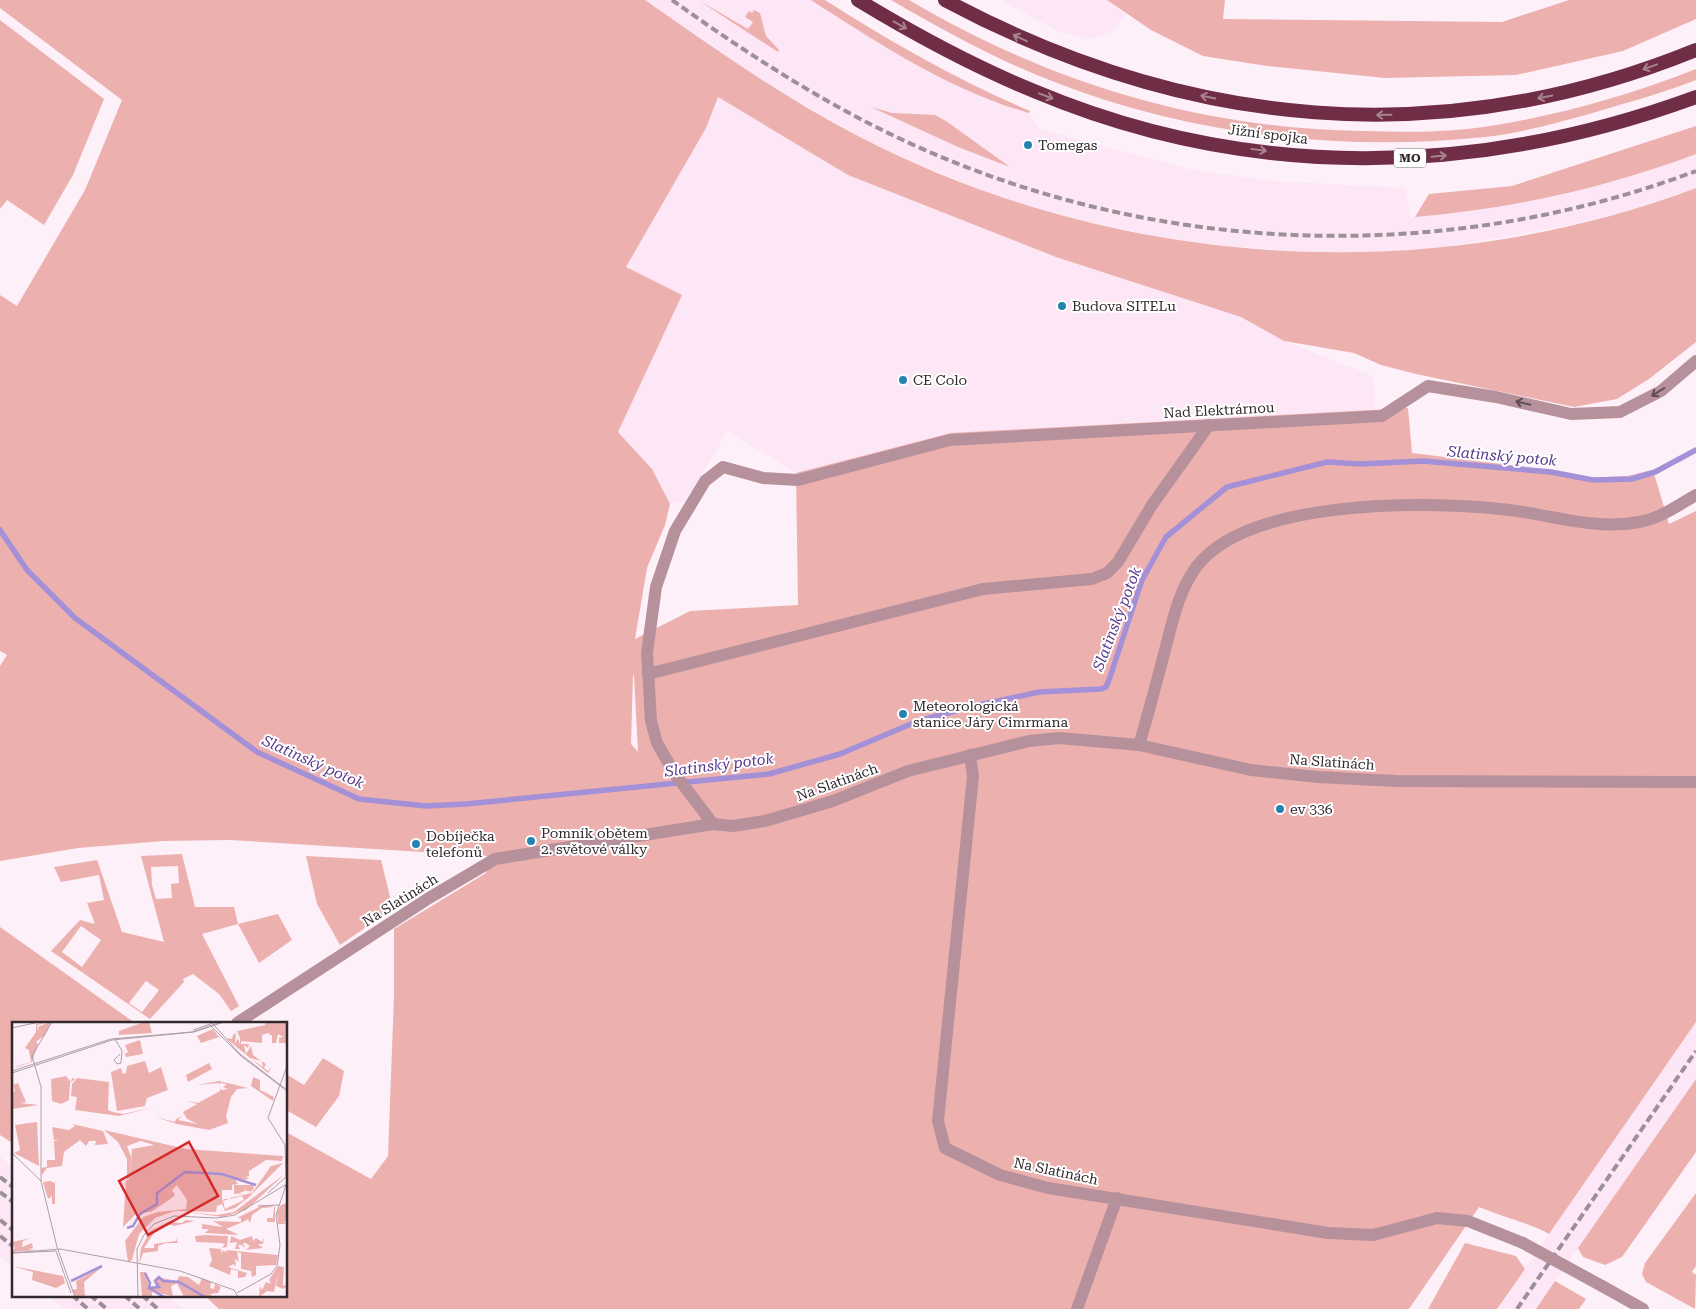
<svg xmlns="http://www.w3.org/2000/svg" width="1696" height="1309" font-family="'Roboto Serif',serif">
<rect width="100%" height="100%" fill="#fef0f9"/>
<g fill="#fde6f5">
<polygon points="645,0 811,0 882,43 953,82 995,102 1029,113 1039,129 1192,170 1271,181 1406,188 1410,217 1481,210 1559,195 1608,183 1696,154 1696,188 1617,214 1566,226 1446,247 1369,252 1317,252 1217,246 1164,238 1057,215 999,197 899,156 857,135 774,87"/>
<polygon points="1001,0 1108,0 1126,15 1113,31 1087,40 1058,31"/>
<polygon points="718,97 848,175 1056,257 1241,317 1284,341 1373,376 1375,410 951,433 796,473 728,431 685,501 670,504 652,469 618,432 681,296 626,267 706,128"/>
<polygon points="1696,1022 1696,1079 1578,1248 1536,1309 1497,1309"/>
<polygon points="0,1157 14,1168 14,1267 0,1256"/>
<polygon points="48,1295 167,1295 183,1309 64,1309"/>
</g>
<g fill="#ecb1af" fill-rule="evenodd">
<path d="M 0,0 L 645,0 C 714,48 783,97 858,136 C 1114,269 1425,290 1696,188 L 1696,342 L 1649,379 L 1617,399 L 1574,407 L 1416,374 L 1381,365 L 1354,353 L 1284,341 L 1241,317 L 1056,257 L 848,175 L 718,97 L 706,128 L 626,267 L 682,295 L 618,432 L 652,469 L 670,504 L 665,525 L 647,568 L 635,639 L 690,611 L 798,605 L 796,473 L 951,433 L 1408,408 L 1412,453 L 1551,470 L 1587,478 L 1627,476 L 1653,470 L 1669,524 L 1696,511 L 1696,1022 L 1549,1234 C 1527,1222 1502,1217 1479,1207 L 1409,1309 L 219,1309 L 204,1295 L 286,1295 L 286,1132 L 371,1179 L 388,1156 L 394,996 L 394,929 L 486,873 L 487,856 L 230,840 L 163,841 L 78,848 L 0,861 L 0,666 L 7,655 L 0,651 L 0,295 L 17,306 L 85,190 L 122,100 L 0,8 ZM 633,675 L 634,676 L 638,752 L 631,744 Z"/>
<polygon points="698,0 748,29 753,22 745,17 749,11 752,13 754,10 760,13 766,36 779,50 778,52"/>
<path d="M 811,0 L 825,0 C 891,42 959,81 1030,111 L 1029,113 C 951,91 879,44 811,0 Z"/>
<path d="M 891,0 L 909,0 C 1050,83 1198,128 1362,131 C 1405,132 1448,133 1490,126 C 1560,115 1630,95 1696,69 L 1696,80 C 1663,93 1629,102 1596,112 C 1560,122 1522,133 1485,137 C 1342,152 1191,135 1057,83 C 999,61 944,31 891,0 Z"/>
<polygon points="1107,0 1225,0 1223,19 1502,22 1569,0 1696,0 1696,19 1623,51 1516,75 1385,78 1267,66 1203,56 1151,30"/>
<polygon points="0,20 104,99 73,175 44,225 7,200 0,209"/>
<polygon points="871,107 892,113 935,115 946,121 1010,167 958,147"/>
<path d="M 1696,126 L 1696,154 C 1606,188 1511,209 1415,217 L 1429,194 L 1512,186 Z"/>
<path d="M 182,854 L 195,907 L 234,907 L 238,924 L 278,914 L 292,940 L 259,963 L 238,924 L 202,934 L 239,1006 L 231,1011 L 219,994 L 193,974 L 183,979 L 184,982 L 150,1019 L 51,951 L 80,920 L 95,924 L 87,903 L 104,900 L 99,875 L 61,882 L 54,867 L 97,860 L 122,932 L 164,942 L 141,856 ZM 178,866 L 179,883 L 171,884 L 172,898 L 156,899 L 152,885 L 151,867 ZM 81,926 L 101,940 L 82,967 L 62,952 ZM 146,981 L 159,990 L 142,1012 L 129,1003 Z"/>
<polygon points="306,856 381,860 393,909 340,945 317,904"/>
<polygon points="0,927 135,1023 14,1023 14,1144 0,1135"/>
<polygon points="323,1058 344,1071 339,1096 316,1127 286,1110 286,1074 304,1085"/>
<polygon points="1696,1079 1696,1152 1622,1257 1605,1265 1583,1257 1578,1248"/>
<polygon points="1696,1193 1696,1266 1692,1272 1696,1275 1695,1309 1646,1282 1642,1274 1645,1263"/>
<polygon points="1465,1243 1516,1256 1525,1269 1497,1309 1428,1309"/>
<polygon points="1555,1281 1586,1299 1579,1309 1536,1309"/>
</g>
<g fill="none" stroke-linecap="round" stroke-linejoin="round">
<polyline stroke="#a490d7" stroke-width="5.5" points="0,530 27,570 75,618 257,752 359,799 426,806 466,804 769,774 840,754 918,721 974,706 1039,692 1101,689 1106,687 1110,677 1142,580 1166,537 1227,487 1327,462 1361,464 1423,461 1551,472 1593,480 1632,479 1655,472 1696,450"/>
<g stroke="#b6919b" stroke-width="12">
<polyline points="648,674 983,589 1092,579 1107,573 1118,562 1152,505 1209,425"/>
<path d="M 1139,745 C 1148,715 1156,684 1164,654 C 1172,624 1178,591 1197,566 C 1249,499 1423,501 1500,509 C 1546,513 1594,531 1639,522 C 1661,518 1677,506 1696,495"/>
<polyline points="970,755 973,776 938,1121 945,1148 1000,1175 1048,1188 1328,1233 1373,1235 1437,1218 1468,1221 1523,1243"/>
<polyline points="713,824 675,774 657,743 651,721 647,653 656,587 675,531 705,481 723,467 763,478 798,480 950,440 1382,416 1428,386 1496,397 1571,414 1620,412 1661,391 1696,361"/>
<polyline points="237,1023 429,898 495,859 713,824 733,826 765,821 833,801 908,771 1029,741 1059,738 1139,745 1251,770 1318,777 1395,781 1696,782"/>
<polyline points="1602,1286 1643,1309"/>
<polyline points="1077,1309 1117,1198"/>
</g>
<g stroke="#702e46" stroke-width="14">
<path d="M 858,0 C 914,34 973,66 1034,91 C 1250,182 1478,177 1696,97"/>
<path d="M 945,0 C 1186,129 1440,154 1696,50"/>
</g>
<g stroke="#9b9097" stroke-width="4" stroke-dasharray="8 4" stroke-linecap="butt">
<path d="M 672,0 C 746,53 823,103 905,141 C 1152,256 1441,267 1696,171"/>
<polyline points="0,1177 14,1188"/>
<polyline points="0,1192 14,1203"/>
<polyline points="0,1220 14,1231"/>
<polyline points="0,1236 14,1247"/>
<polyline points="72,1295 88,1309"/>
<polyline points="90,1295 107,1309"/>
<polyline points="124,1295 140,1309"/>
<polyline points="142,1295 158,1309"/>
<polyline points="1517,1309 1696,1051"/>
</g>
<polyline stroke="#b6919b" stroke-width="12" points="1523,1243 1602,1286"/>
</g>
<defs><path id="oneway-shaft" d="M-6 0H5M1.5-3L5.5 0L1.5 3" fill="none" stroke-width="1.6" stroke-linecap="round" stroke-linejoin="round" transform="scale(1.25)"/></defs>
<g stroke="#a98290">
<use href="#oneway-shaft" transform="translate(900 25) rotate(29)"/>
<use href="#oneway-shaft" transform="translate(1020 38) rotate(-155)"/>
<use href="#oneway-shaft" transform="translate(1650 67) rotate(160)"/>
<use href="#oneway-shaft" transform="translate(1046 96) rotate(21)"/>
<use href="#oneway-shaft" transform="translate(1208 97) rotate(-169)"/>
<use href="#oneway-shaft" transform="translate(1545 97) rotate(168)"/>
<use href="#oneway-shaft" transform="translate(1384 115) rotate(179)"/>
<use href="#oneway-shaft" transform="translate(1259 150) rotate(7)"/>
<use href="#oneway-shaft" transform="translate(1439 156) rotate(-5)"/>
</g>
<g stroke="#604d54">
<use href="#oneway-shaft" transform="translate(1658 392) rotate(148)"/>
<use href="#oneway-shaft" transform="translate(1523 403) rotate(-167)"/>
</g>
<g fill="#2383af" stroke="#fff" stroke-width="2">
<circle cx="1028" cy="145" r="5"/>
<circle cx="1062" cy="306" r="5"/>
<circle cx="903" cy="380" r="5"/>
<circle cx="903" cy="714" r="5"/>
<circle cx="1280" cy="809" r="5"/>
<circle cx="531" cy="841" r="5"/>
<circle cx="416" cy="844" r="5"/>
</g>
<g text-anchor="middle" stroke-width="4" stroke-linejoin="round" paint-order="stroke">
<rect fill="#fff" stroke="#6f696d" stroke-width="1" x="1394" y="148.5" width="32" height="19" rx="4"/>
<g font-size="12" font-weight="bold" fill="#31292e">
<text x="1410" y="162">MO</text>
</g>
<g font-size="14" fill="#31292e" stroke="#fff">
<text transform="translate(1268 134) rotate(7)" y="5">Jižní spojka</text>
<text transform="translate(1219 410) rotate(-3)" y="5">Nad Elektrárnou</text>
<text transform="translate(1332 762) rotate(4)" y="5">Na Slatinách</text>
<text transform="translate(837 782) rotate(-20)" y="5">Na Slatinách</text>
<text transform="translate(400 900) rotate(-32)" y="5">Na Slatinách</text>
<text transform="translate(1056 1171) rotate(12)" y="5">Na Slatinách</text>
</g>
<g font-size="14" fill="#31292e" stroke="#fff" text-anchor="start">
<text x="1038" y="150">Tomegas</text>
<text x="1072" y="311">Budova SITELu</text>
<text x="913" y="385">CE Colo</text>
<text x="913" y="711">Meteorologická<tspan x="913" dy="16">stanice Járy Cimrmana</tspan></text>
<text x="1290" y="814">ev 336</text>
<text x="541" y="838">Pomník obětem<tspan x="541" dy="16">2. světové války</tspan></text>
<text x="426" y="841">Dobíječka<tspan x="426" dy="16">telefonů</tspan></text>
</g>
<g font-size="15" font-style="italic" fill="#57398e" stroke="#fff">
<text transform="translate(1502 456) rotate(5)" y="5">Slatinský potok</text>
<text transform="translate(1117 619) rotate(-69)" y="5">Slatinský potok</text>
<text transform="translate(313 762) rotate(24)" y="5">Slatinský potok</text>
<text transform="translate(719 765) rotate(-7)" y="5">Slatinský potok</text>
</g>
</g>
<g transform="translate(12 1022)">
<rect width="275" height="275" fill="#fef0f9"/>
<path d="M 37,0 L 25,3 L 26,9 L 27,4 L 39,0 L 33,13 L 24,20 L 26,22 L 20,40 L 5,45 L 3,39 L 5,44 L 19,40 L 17,28 L 13,26 L 24,10 L 24,2 ZM 132,0 L 137,0 L 140,11 L 107,13 L 107,9 ZM 253,0 L 275,0 L 275,21 L 267,21 L 267,16 L 271,15 L 266,12 L 264,21 L 260,21 L 260,14 L 256,11 L 250,13 L 250,21 L 229,19 L 229,22 L 237,22 L 236,26 L 232,23 L 234,32 L 239,24 L 241,33 L 249,39 L 238,36 L 251,45 L 250,39 L 254,42 L 252,46 L 256,49 L 260,45 L 256,51 L 214,16 L 220,17 L 221,13 L 224,11 L 223,22 L 226,16 L 228,23 L 228,16 L 225,9 L 253,3 ZM 201,7 L 207,15 L 189,21 L 185,14 ZM 128,18 L 131,32 L 114,35 L 111,28 L 113,32 L 116,30 L 113,23 ZM 133,39 L 137,51 L 149,45 L 156,68 L 135,76 L 133,84 L 105,89 L 99,50 L 109,46 L 111,52 L 114,51 L 115,44 ZM 197,41 L 200,47 L 176,60 L 174,53 ZM 54,54 L 59,60 L 60,56 L 63,57 L 58,61 L 57,78 L 49,82 L 40,79 L 39,57 ZM 241,55 L 248,58 L 248,68 L 262,75 L 261,79 L 239,64 ZM 65,56 L 97,60 L 96,88 L 101,90 L 111,92 L 142,85 L 107,94 L 63,88 L 65,75 L 59,74 L 60,62 ZM 207,59 L 236,66 L 225,67 L 219,75 L 214,94 L 216,101 L 197,108 L 165,102 L 143,95 L 163,100 L 164,97 L 170,94 L 166,98 L 186,102 L 175,97 L 171,90 L 185,82 L 175,79 L 186,81 L 208,69 L 208,65 L 209,68 L 216,67 L 211,65 L 215,62 L 208,61 L 207,64 L 207,61 L 184,63 ZM 6,61 L 14,80 L 8,81 L 27,83 L 0,87 L 0,71 L 3,69 L 1,63 ZM 25,100 L 27,144 L 2,131 L 8,128 L 3,103 ZM 60,102 L 91,109 L 96,122 L 83,123 L 84,119 L 77,119 L 74,124 L 68,118 L 52,130 L 50,144 L 35,146 L 30,153 L 29,146 L 35,145 L 35,138 L 43,138 L 42,119 L 47,118 L 42,118 L 40,105 L 57,108 L 63,104 ZM 92,108 L 174,127 L 271,134 L 270,139 L 254,138 L 237,149 L 237,154 L 234,155 L 237,157 L 230,158 L 244,163 L 241,163 L 242,166 L 240,169 L 239,170 L 234,171 L 240,169 L 234,169 L 233,165 L 233,169 L 227,171 L 233,171 L 222,172 L 222,163 L 241,163 L 223,158 L 226,162 L 220,163 L 220,168 L 210,168 L 210,179 L 212,177 L 217,177 L 211,179 L 213,187 L 232,178 L 230,174 L 218,177 L 218,176 L 240,171 L 259,144 L 271,141 L 236,176 L 223,186 L 213,189 L 210,182 L 205,184 L 204,190 L 163,189 L 143,196 L 127,212 L 120,238 L 116,240 L 113,219 L 131,195 L 146,190 L 174,187 L 175,178 L 165,163 L 160,168 L 163,173 L 157,178 L 139,190 L 125,191 L 111,205 L 114,159 L 118,157 L 115,157 L 115,137 L 106,120 ZM 129,119 L 142,123 L 120,127 L 118,154 L 119,135 L 115,124 ZM 273,152 L 234,188 L 211,195 L 173,190 L 205,193 L 222,190 ZM 38,159 L 43,161 L 43,182 L 40,182 L 40,174 L 37,177 L 35,174 L 31,160 ZM 275,181 L 275,199 L 272,200 L 275,202 L 266,202 L 265,190 L 269,183 ZM 251,183 L 263,185 L 263,200 L 255,200 L 255,196 L 261,196 L 262,185 L 250,186 L 240,193 L 238,201 L 236,197 L 231,200 L 214,207 L 225,212 L 225,213 L 193,211 L 197,207 L 190,207 L 190,202 L 211,205 L 201,199 L 229,200 L 229,196 L 225,196 ZM 174,198 L 183,199 L 162,204 L 155,202 L 144,208 L 132,226 L 142,226 L 142,222 L 164,219 L 164,216 L 166,221 L 154,221 L 146,224 L 146,229 L 131,231 L 127,242 L 129,226 L 138,209 L 156,200 L 170,201 ZM 193,213 L 216,214 L 215,225 L 210,226 L 213,222 L 208,221 L 184,220 L 183,214 ZM 219,214 L 228,218 L 240,214 L 241,219 L 244,216 L 250,220 L 252,215 L 251,222 L 246,222 L 251,226 L 234,228 L 238,224 L 234,221 L 231,221 L 233,227 L 230,223 L 226,223 L 228,227 L 223,227 L 225,220 L 218,221 ZM 19,216 L 11,219 L 10,225 L 20,221 L 21,226 L 16,227 L 25,228 L 0,230 L 3,226 L 0,220 ZM 197,226 L 209,227 L 210,232 L 211,228 L 215,231 L 214,228 L 266,233 L 264,243 L 244,244 L 244,253 L 240,255 L 239,249 L 229,247 L 229,231 L 225,230 L 227,240 L 224,237 L 223,238 L 224,242 L 223,245 L 222,242 L 216,245 L 235,251 L 233,255 L 226,256 L 226,249 L 219,247 L 218,253 L 197,244 L 200,238 ZM 0,244 L 51,254 L 53,261 L 44,266 L 20,258 L 21,250 ZM 266,244 L 272,245 L 271,263 L 275,264 L 271,267 L 264,264 L 266,251 L 262,270 L 255,269 L 247,275 L 248,264 L 250,268 L 254,260 L 259,262 L 257,258 ZM 90,245 L 72,260 L 73,275 L 64,275 L 60,268 L 65,267 L 64,259 ZM 128,250 L 134,250 L 137,266 L 144,265 L 142,258 L 145,255 L 165,259 L 167,254 L 176,255 L 187,263 L 190,256 L 199,260 L 198,266 L 202,267 L 203,262 L 209,265 L 206,271 L 198,272 L 201,275 L 172,275 L 165,261 L 159,264 L 161,274 L 140,270 L 140,275 L 130,275 Z" fill="#ecb1af" fill-rule="evenodd"/>
<path fill="none" stroke="#a490d7" stroke-width="2.5" d="M 115,206 L 121,204 L 128,192 L 145,182 L 145,171 L 173,150 L 210,152 L 244,163M 133,251 L 138,261 L 137,266 L 147,265 L 143,259 L 147,255 L 151,259 L 167,260 L 193,275M 59,259 L 90,244M 137,266 L 152,275"/>
<path fill="none" stroke="#aca0a8" stroke-width="1" d="M 40,0 L 20,34 L 29,65 L 29,159 L 45,225 L 63,275M 201,2 L 228,32 L 275,68M 198,3 L 229,34 L 275,69M 0,6 L 27,0M 181,8 L 204,0M 103,17 L 110,29 L 109,41 L 105,42 L 102,38 L 108,32M 0,49 L 99,17 L 180,10 L 209,0M 0,51 L 100,18 L 182,10 L 212,0M 0,131 L 29,159M 274,155 L 273,123 L 256,96 L 275,44M 256,171 L 274,155M 246,184 L 267,183M 0,231 L 48,227 L 168,249 L 222,268 L 226,275M 0,231 L 44,229 L 59,271M 225,271 L 259,252 L 265,244 L 268,223 L 264,193 L 274,163M 126,275 L 125,227 L 132,213 L 142,202 L 162,194 L 205,196 L 223,193 L 275,162"/>
<path fill="#d62828" fill-opacity="0.15" stroke="#d62828" stroke-width="2.5" d="M 177,120 L 206,174 L 136,213 L 107,159 Z"/>
<rect width="275" height="275" fill="none" stroke="#31292e" stroke-width="2.5"/>
</g>
</svg>
